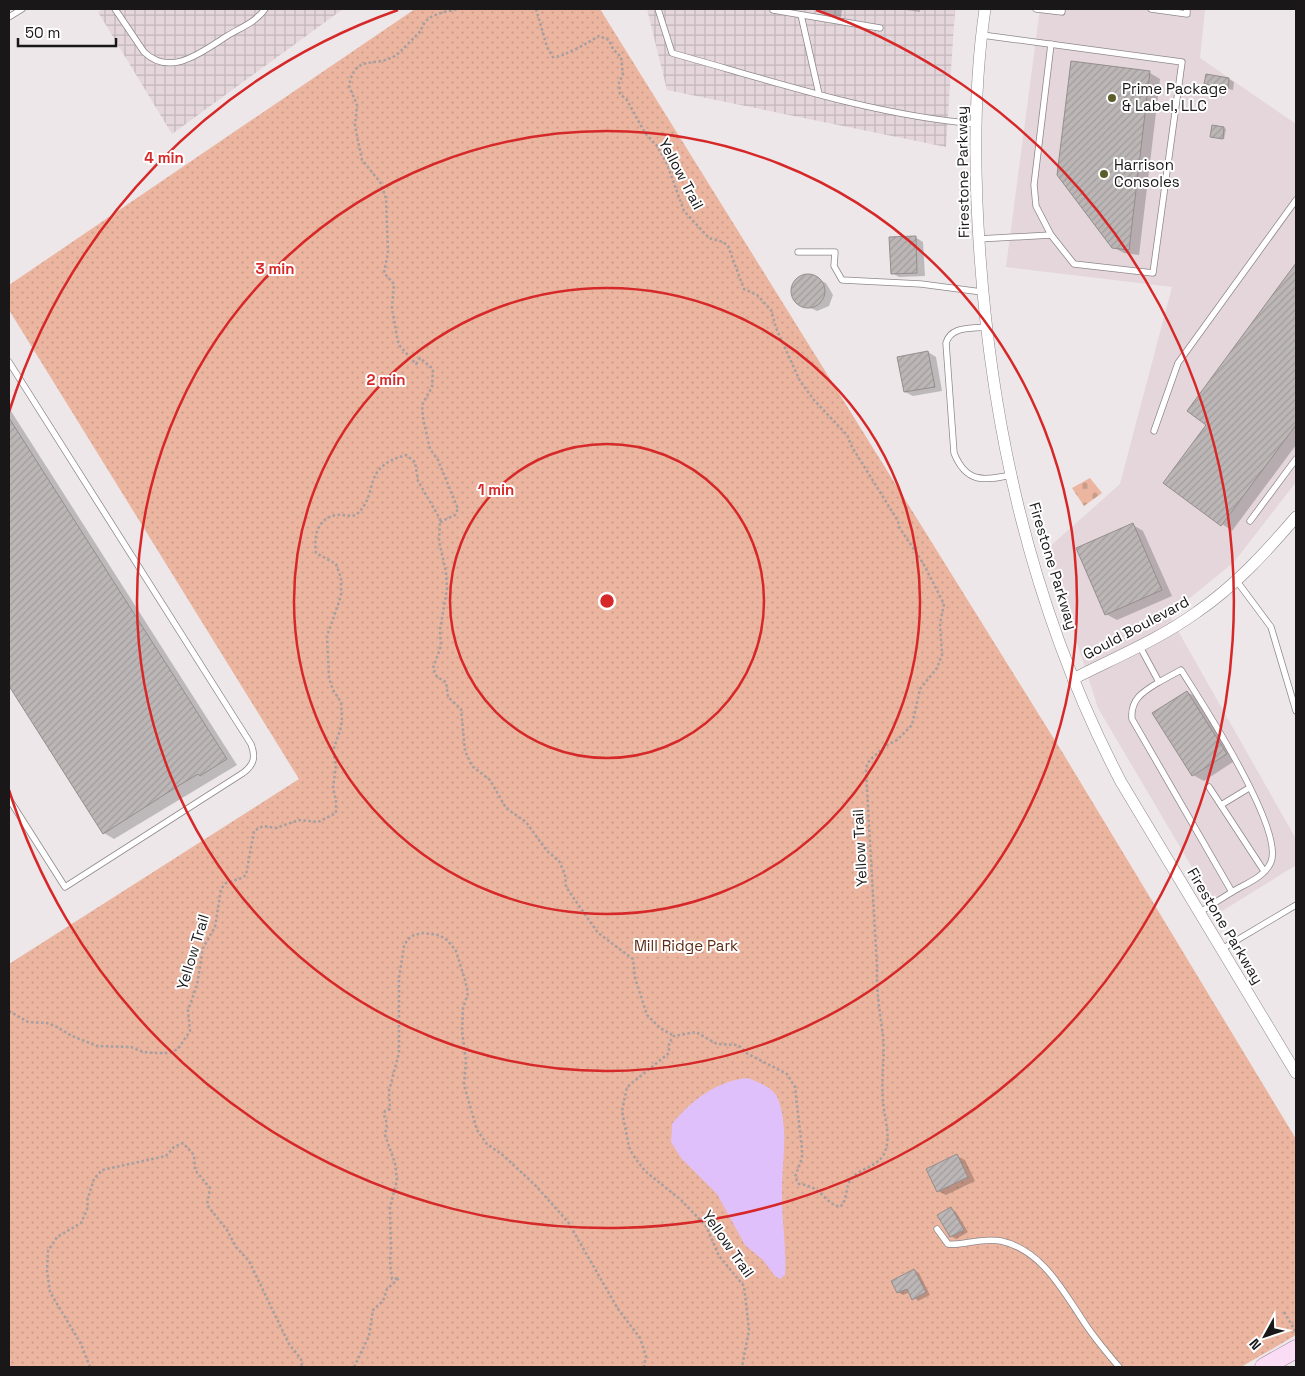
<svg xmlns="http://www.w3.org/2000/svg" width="1305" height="1376" font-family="'Space Grotesk',sans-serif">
<defs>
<pattern id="industrial-grid" width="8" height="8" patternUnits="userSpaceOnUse" patternTransform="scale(1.25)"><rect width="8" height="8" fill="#e4d6da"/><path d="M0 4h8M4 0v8" fill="none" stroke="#c3b7ba"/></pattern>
<pattern id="cemetery-stones" width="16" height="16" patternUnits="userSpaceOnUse" patternTransform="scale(1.25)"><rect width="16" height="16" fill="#ebb5a0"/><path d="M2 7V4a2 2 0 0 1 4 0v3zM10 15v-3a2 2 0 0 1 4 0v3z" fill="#c99b89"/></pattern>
<pattern id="park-dots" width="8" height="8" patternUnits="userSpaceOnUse" patternTransform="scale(1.25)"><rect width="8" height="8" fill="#ebb5a0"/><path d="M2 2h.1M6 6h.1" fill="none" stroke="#c99b89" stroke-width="1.8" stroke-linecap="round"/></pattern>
<pattern id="building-hatch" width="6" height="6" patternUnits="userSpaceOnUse" patternTransform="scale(1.25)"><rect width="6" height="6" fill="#bcb7b6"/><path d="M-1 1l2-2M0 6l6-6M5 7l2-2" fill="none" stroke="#a19d9c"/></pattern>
</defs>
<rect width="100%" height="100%" fill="#ede7e9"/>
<polygon fill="#e4d6da" points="1040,9 1205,9 1200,58 1296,124 1296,482 1234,562 1169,615 1296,839 1296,865 1219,913 1098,708 1047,549 1120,484 1172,287 1006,267"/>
<g fill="url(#industrial-grid)">
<polygon points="104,9 343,9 172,134 98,12"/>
<polygon points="647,9 955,9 946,147 667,90"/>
</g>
<polygon fill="url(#cemetery-stones)" points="1090,478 1102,493 1084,506 1072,488"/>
<polygon fill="url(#park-dots)" points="415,9 600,9 1064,755 1296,1139 1296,1335 1241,1367 9,1367 9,964 299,779 9,310 9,285"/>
<path fill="#e0c0fa" d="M 748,1078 C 758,1082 774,1088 778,1099 C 789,1127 782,1161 782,1191 C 781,1219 787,1247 785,1275 L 780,1279 L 775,1276 L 763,1260 L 745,1245 L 717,1194 L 681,1158 L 671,1142 L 672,1124 C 692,1100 716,1081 748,1078 Z"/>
<g fill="#0003">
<polygon points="818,9 842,9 841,17 828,15"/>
<polygon points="899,9 920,9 920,12"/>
<polygon points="1072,63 1150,73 1160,79 1139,255 1124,253 1113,247"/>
<polygon points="1229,79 1234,82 1233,90 1206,84"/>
<polygon points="1224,128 1226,129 1224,139 1213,137"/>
<polygon points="915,237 923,242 925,276 899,277 892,273"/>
<polygon points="1296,265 1296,445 1232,531 1165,483 1208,425 1188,410"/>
<polygon points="806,275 826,283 833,295 829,306 817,311 798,302 793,293 796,281"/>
<polygon points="928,352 936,357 942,391 913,396 905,392"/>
<polygon points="9,408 237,765 114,839 104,833 9,684"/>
<polygon points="1133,525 1143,531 1172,596 1117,620 1106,614"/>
<polygon points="1187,692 1198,698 1236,760 1204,781 1193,775"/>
<polygon points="957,1156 965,1160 975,1181 946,1195 938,1191"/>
<polygon points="951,1209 956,1212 968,1232 956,1239 951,1236 939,1216"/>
<polygon points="914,1270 919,1273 930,1295 918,1301 910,1292 903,1295 898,1292"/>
</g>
<g fill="url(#building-hatch)" stroke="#948e8e">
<polygon points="1071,61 1150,71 1129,250 1112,248 1057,175"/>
<polygon points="1206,74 1229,78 1228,88 1204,84"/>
<polygon points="1212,125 1224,127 1223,139 1210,137"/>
<polygon points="916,236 917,273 891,274 889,237"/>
<polygon points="1296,263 1296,425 1221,526 1163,483 1206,425 1187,411"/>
<circle cx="808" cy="291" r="17"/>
<polygon points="928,351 935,387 904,392 897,357"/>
<polygon points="9,418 227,759 200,776 198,774 178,786 103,834 9,686"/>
<polygon points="1133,523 1162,590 1105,615 1076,548"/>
<polygon points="1187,691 1227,754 1192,776 1152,713"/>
<polygon points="957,1154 968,1177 937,1192 926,1169"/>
<polygon points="951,1207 964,1230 950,1237 937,1215"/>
<polygon points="914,1269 926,1292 912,1300 907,1289 897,1293 891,1281"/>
</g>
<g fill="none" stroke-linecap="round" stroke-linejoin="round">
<g stroke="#8e888a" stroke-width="7">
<g id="service">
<path d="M 115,9 L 144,52 C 171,78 203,51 227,36 C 240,28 256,22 265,9"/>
<path d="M 658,9 L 672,53 C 772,81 872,115 976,124"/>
<polyline points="1036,9 1062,12 1062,9"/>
<polyline points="1151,9 1187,14 1187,9"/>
<polyline points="773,10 880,28"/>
<polyline points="801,15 819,94"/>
<polyline points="9,17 22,9"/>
<polyline points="1051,44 1034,185 1036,206 1051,235"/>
<polyline points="978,239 1051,235 1074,264 1153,273 1182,62 982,35"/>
<polyline points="798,252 835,252 834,266 842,280 921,284 982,292"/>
<path d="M 985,327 C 970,329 951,326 946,343 L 954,453 C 966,483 983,481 1011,475"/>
<path d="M 9,362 L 251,744 C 256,757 254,765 243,773 L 65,887 L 9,799"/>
<polyline points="1154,431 1178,363 1296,200"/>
<polyline points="1250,521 1296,459"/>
<polyline points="1236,580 1271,627 1296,711"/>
<path d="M 1139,645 L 1159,682 C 1144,691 1130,699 1132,719 L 1232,892 L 1200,912"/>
<path d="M 1159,682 L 1181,670 C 1201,701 1284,829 1271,862 C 1265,877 1245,884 1232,892"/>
<polyline points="1209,787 1264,871"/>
<polyline points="1221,805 1249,788"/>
<polyline points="1222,949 1296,905"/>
<path d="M 937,1229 L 948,1244 C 964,1246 981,1237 1001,1241 C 1043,1250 1064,1293 1086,1325 C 1096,1340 1108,1354 1119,1367"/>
</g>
</g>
<g stroke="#8e888a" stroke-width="12">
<g id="minor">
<path d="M 985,9 C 973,91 974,174 980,256 C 993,438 1036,620 1121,782 L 1296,1073"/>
<path d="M 1073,679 C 1114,658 1160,639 1197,612 C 1235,586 1266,552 1296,517"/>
</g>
</g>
<g stroke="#a987a2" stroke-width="19">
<polyline id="primary" points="1264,1367 1296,1349"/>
</g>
<g stroke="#a49fa1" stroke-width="2.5" stroke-dasharray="2.5 2.5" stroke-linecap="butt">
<path d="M 536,9 L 547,47 L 553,57 C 562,58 589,42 599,36 L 609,40 L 613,49 L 621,57 L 623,75 L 619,82 L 620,94 L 627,100 L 645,133 L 657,146 L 667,164 L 684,211 L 709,238 L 723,242 L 728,246 L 744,289 L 757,295 L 771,310 L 776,328 L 800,381 L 814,400 L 847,435 L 852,447 L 898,521 L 899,527 L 923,563 L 944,604 L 940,623 L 942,655 L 937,668 L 920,689 L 912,725 L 897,740 L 887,745 L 871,759 L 867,764 L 866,771 L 877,967 C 876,991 880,1012 883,1036 C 885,1057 881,1079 883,1101 C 884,1118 892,1137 884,1154 C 877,1167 860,1168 851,1179 C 845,1187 848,1200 840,1207 C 824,1203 822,1186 799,1184 L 795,1177 L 802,1158 L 802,1149 L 795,1087 L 787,1074 L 748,1054 L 738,1045 L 717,1044 L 696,1032 L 674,1036 L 669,1043 L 669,1053 L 627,1087 L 622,1111 L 629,1147 L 633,1155 L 645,1171 L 681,1200 L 706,1226 L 719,1256 L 744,1286 L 749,1330 L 742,1367"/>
<path d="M 440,522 L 455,515 L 458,509 L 438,460 L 430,449 L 423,418 L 422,405 L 432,387 L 433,369 L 420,358 L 416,364 L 415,363 L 399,345 L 397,337 L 392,308 L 394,284 L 384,273 L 388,252 L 386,198 L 380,182 L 362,160 L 355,126 L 357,105 L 349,86 C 355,52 376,69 396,55 C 401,52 415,36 421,31 C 424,14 445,12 458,9"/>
<path d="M 9,1011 L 28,1022 L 47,1023 L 57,1027 L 72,1036 L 97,1046 L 131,1047 L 143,1052 L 157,1053 L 169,1053 L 178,1049 L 190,1031 L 188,1010 L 197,985 L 203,948 L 215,927 L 221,889 L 226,883 L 242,878 L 246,875 L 254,831 L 263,826 L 276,828 L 299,820 L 318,822 L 336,813 L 336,800 L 333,788 L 336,765 L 333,751 L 341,727 L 342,717 L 341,702 L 333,690 L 329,678 L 327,636 L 341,596 L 341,578 L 336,564 L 316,553 C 314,537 316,519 336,515 C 342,514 349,517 356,515 C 381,493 359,468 406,455 L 415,462 L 418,481 L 440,519 L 439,541 L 446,572 L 447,589 L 440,630 L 441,646 L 433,668 L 437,677 L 446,682 L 448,697 L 461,709 L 465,751 L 472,766 L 490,780 L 506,808 L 526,822 L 547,851 L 559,861 L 565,874 L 566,887 L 598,933 L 633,959 L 635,978 L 647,1015 L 660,1028 L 674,1036"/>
<polyline points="1284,1312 1296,1332"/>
<polyline points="90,1367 81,1344 50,1292 47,1271 48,1251 57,1237 81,1223 88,1207 87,1201 94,1179 102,1170 166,1156 174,1147 183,1143 194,1155 195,1170 210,1188 207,1205 227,1230 236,1247 249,1261 289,1344 301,1359 302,1367"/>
<polyline points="354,1367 369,1336 373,1310 383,1301 387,1289 399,1278 392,1279 390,1261 391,1250 390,1207 397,1180 395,1163 385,1135 387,1124 384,1115 385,1111 390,1109 389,1091 399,1053 399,978 404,946 408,939 414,935 423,933 439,935 447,940 456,951 465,980 468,993 463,1008 462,1031 466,1061 464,1085 477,1130 487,1144 504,1156 536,1186 568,1222 618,1309 640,1338 646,1356 644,1367"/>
</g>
<use href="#service" stroke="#fff" stroke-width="5.5"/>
<use href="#minor" stroke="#fff" stroke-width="11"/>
<use href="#primary" stroke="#fadcf4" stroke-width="18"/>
</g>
<g fill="none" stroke="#d62828" stroke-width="2.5">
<circle cx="607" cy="601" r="157"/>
<circle cx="607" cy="601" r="313"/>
<circle cx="607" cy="601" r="470"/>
<path d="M9 412A627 627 0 0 1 398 10M816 10A627 627 0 1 1 9 790"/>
</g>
<g fill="#5b5d2b" stroke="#fff" stroke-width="2">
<circle cx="1112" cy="98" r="5"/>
<circle cx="1104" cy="174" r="5"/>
</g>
<g text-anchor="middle" stroke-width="4" stroke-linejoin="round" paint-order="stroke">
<g font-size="15" fill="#191718" stroke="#fff" text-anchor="start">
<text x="1122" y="94">Prime Package<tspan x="1122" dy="17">&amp; Label, LLC</tspan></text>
<text x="1114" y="170">Harrison<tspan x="1114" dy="17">Consoles</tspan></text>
</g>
<g font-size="15" fill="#191718" stroke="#fff">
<text transform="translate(963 172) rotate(-91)" y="5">Firestone Parkway</text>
<text transform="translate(681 174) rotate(62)" y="5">Yellow Trail</text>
<text transform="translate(1053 566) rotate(73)" y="5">Firestone Parkway</text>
<text transform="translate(1136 628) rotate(-28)" y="5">Gould Boulevard</text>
<text transform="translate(860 848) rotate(-93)" y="5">Yellow Trail</text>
<text transform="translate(1225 926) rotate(59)" y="5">Firestone Parkway</text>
<text transform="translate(193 952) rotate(-73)" y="5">Yellow Trail</text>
<text transform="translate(728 1244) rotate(55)" y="5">Yellow Trail</text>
</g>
<g font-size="15" fill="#5e2a14" stroke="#fff">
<text x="686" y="951">Mill Ridge Park</text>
</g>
</g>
<circle cx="607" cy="601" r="8" fill="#d62828" stroke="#fff" stroke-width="2.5"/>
<g font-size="15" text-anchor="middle" font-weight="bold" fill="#d62828" stroke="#fff" stroke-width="4" stroke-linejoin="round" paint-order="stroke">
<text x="164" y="163">4 min</text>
<text x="275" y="274">3 min</text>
<text x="386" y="385">2 min</text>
<text x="496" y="495">1 min</text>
</g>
<rect width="1305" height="1376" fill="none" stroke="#191718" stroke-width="20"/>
<g transform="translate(1265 1336) rotate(230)" stroke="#ffffff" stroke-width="4" paint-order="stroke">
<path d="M0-4L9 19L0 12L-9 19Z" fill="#191718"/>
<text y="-8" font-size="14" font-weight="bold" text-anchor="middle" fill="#191718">N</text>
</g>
<path d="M18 38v8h98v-8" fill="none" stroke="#191718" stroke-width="2.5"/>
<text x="25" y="38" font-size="15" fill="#191718" stroke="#ffffff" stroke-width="4" paint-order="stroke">50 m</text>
</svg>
